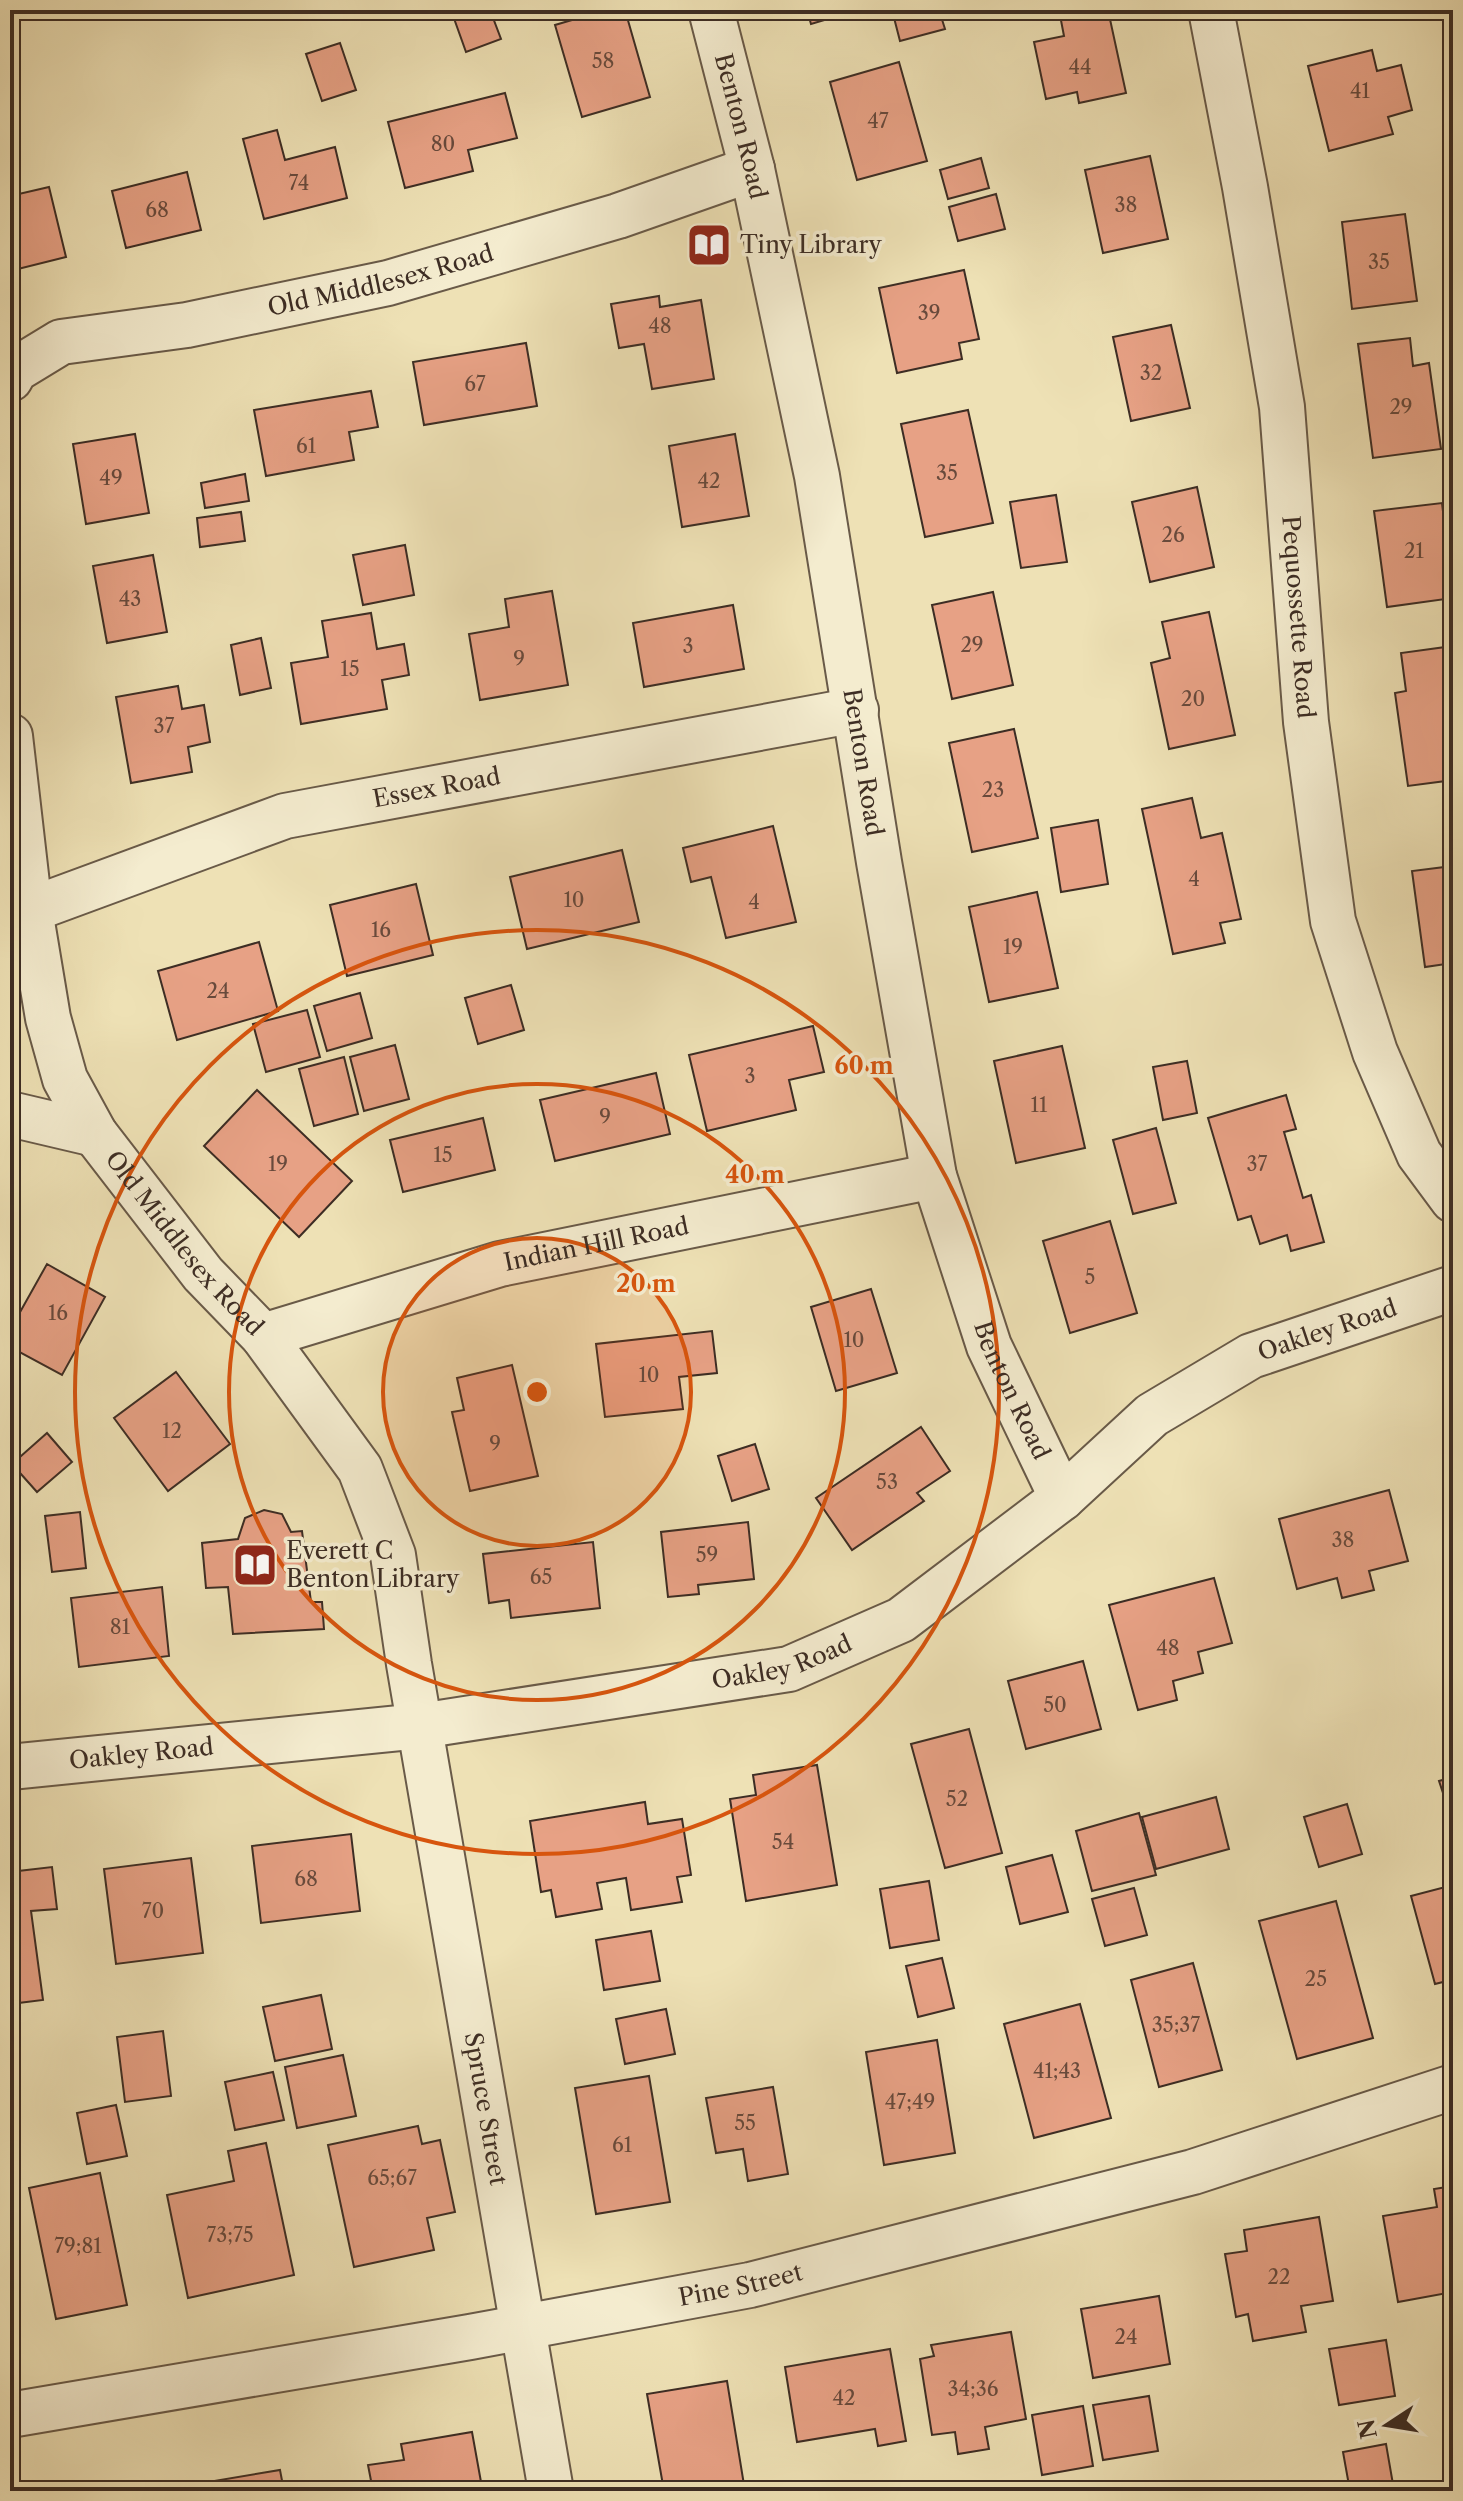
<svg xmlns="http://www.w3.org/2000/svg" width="1463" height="2501" font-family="'Libre Caslon Text',serif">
<rect width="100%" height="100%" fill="#eee1b5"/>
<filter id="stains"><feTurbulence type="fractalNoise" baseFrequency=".0025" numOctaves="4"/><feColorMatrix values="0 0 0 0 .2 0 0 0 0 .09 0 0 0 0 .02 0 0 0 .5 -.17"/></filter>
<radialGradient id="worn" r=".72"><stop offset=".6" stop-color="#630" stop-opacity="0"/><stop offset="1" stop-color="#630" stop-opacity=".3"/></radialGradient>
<g fill="#e7a185" stroke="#3d2d24" stroke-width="2">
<polygon points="15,10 102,10 15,18"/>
<polygon points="451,10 490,10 501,39 466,52"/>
<polygon points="606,10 625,10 650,97 582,117 555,25"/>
<polygon points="807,10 858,10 811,24"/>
<polygon points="892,10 939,10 945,29 900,41"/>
<polygon points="1059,10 1108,10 1126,93 1079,103 1077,92 1046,99 1034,42 1064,36"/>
<polygon points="340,43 356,90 322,101 306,54"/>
<polygon points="1372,50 1377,71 1401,65 1412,110 1388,117 1393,134 1329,151 1308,66"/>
<polygon points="899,62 927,161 857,180 830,82"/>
<polygon points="505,93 517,138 468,150 473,171 405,188 388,122"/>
<polygon points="277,130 285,160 335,147 347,198 264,219 243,139"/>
<polygon points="1150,156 1168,239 1103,253 1085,170"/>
<polygon points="981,158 989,188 948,199 940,170"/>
<polygon points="187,172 201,230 126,248 112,191"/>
<polygon points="49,187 66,257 10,271 10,196"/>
<polygon points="996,194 1005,229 958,241 949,207"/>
<polygon points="1405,214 1417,301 1352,309 1342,222"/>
<polygon points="964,270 979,339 959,343 962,359 897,373 879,288"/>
<polygon points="659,296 660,307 701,300 714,379 652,389 644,344 619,348 611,304"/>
<polygon points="1171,325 1190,408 1131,421 1113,337"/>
<polygon points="1410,338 1413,366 1429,363 1441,449 1373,458 1358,344"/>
<polygon points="526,343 537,406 424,425 413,362"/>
<polygon points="371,391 378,427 349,432 354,460 266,476 254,410"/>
<polygon points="968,410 993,523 925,537 901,424"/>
<polygon points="135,434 149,513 86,524 73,444"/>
<polygon points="735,434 749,516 682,527 669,446"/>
<polygon points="245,474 249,501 205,508 201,483"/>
<polygon points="1197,487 1214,567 1150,582 1132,502"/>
<polygon points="1056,495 1067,562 1021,568 1010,502"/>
<polygon points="1442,503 1453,598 1387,607 1374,511"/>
<polygon points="241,512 245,541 200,547 197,518"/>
<polygon points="405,545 414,595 363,605 353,555"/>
<polygon points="153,555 167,632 107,643 93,566"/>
<polygon points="552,591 568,685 480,700 469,634 509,627 505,599"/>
<polygon points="993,592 1013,685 952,699 932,605"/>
<polygon points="733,605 744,669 644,687 633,623"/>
<polygon points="1209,612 1235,735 1169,749 1151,663 1170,658 1162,622"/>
<polygon points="371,613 377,649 404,644 409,675 382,680 387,709 301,724 291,663 328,657 322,621"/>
<polygon points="261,638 271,688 240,695 231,645"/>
<polygon points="1453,646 1453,780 1408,786 1395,693 1406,691 1401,653"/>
<polygon points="178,686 182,709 204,705 210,742 188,747 192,772 131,783 116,697"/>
<polygon points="1014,729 1038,838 972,852 949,743"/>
<polygon points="1192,798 1201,838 1222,833 1241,919 1220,923 1225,943 1173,954 1142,809"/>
<polygon points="1098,820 1108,884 1061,892 1051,828"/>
<polygon points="773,826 796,922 726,938 711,877 691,882 683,848"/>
<polygon points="622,850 639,922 527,949 510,877"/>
<polygon points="1453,866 1453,963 1425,967 1412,871"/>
<polygon points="416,884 433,955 347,976 330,905"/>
<polygon points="1037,892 1058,988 989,1002 969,907"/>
<polygon points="259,942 278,1011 177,1040 158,971"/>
<polygon points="511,985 524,1030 478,1044 465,998"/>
<polygon points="360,993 372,1038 327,1051 314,1006"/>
<polygon points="307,1010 320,1057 266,1072 253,1024"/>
<polygon points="813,1026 824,1072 789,1080 796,1110 707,1131 689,1055"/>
<polygon points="395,1045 409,1099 364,1111 350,1057"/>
<polygon points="1062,1046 1085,1148 1016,1163 994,1061"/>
<polygon points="344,1057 358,1114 314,1126 299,1069"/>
<polygon points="1187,1061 1197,1113 1163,1120 1153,1067"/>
<polygon points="656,1073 670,1134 555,1161 540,1100"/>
<polygon points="257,1090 352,1181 299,1237 204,1146"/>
<polygon points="1286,1095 1296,1129 1284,1132 1303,1198 1311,1195 1324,1242 1291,1251 1287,1235 1260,1244 1251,1216 1238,1220 1208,1118"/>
<polygon points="483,1118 495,1170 403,1192 390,1140"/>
<polygon points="1156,1128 1176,1203 1133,1214 1113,1140"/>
<polygon points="1110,1221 1137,1313 1070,1333 1043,1241"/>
<polygon points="47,1264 105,1297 62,1375 10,1347 10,1330"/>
<polygon points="871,1289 897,1373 836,1391 811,1307"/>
<polygon points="712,1331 717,1373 679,1377 683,1409 605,1417 596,1344"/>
<polygon points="512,1365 538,1476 470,1491 452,1412 464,1410 457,1378"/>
<polygon points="176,1372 230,1444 168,1491 114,1418"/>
<polygon points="921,1427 950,1471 917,1493 924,1501 852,1550 816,1498"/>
<polygon points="47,1433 72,1462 37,1492 12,1464"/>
<polygon points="755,1444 769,1489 732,1501 718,1456"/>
<polygon points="1389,1490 1408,1561 1369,1571 1374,1590 1342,1598 1337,1578 1297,1589 1279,1519"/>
<polygon points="264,1510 282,1514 291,1532 302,1531 311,1602 322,1602 324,1629 233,1634 228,1587 206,1588 202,1543 238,1539 245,1518"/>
<polygon points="80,1512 86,1568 52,1572 45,1516"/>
<polygon points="748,1522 754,1579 698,1585 699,1594 668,1597 661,1532"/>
<polygon points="593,1542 600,1608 511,1618 509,1600 489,1603 483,1554"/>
<polygon points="1214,1578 1232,1643 1198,1652 1203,1673 1173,1681 1177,1700 1138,1710 1109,1605"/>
<polygon points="162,1587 169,1656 79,1667 71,1598"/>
<polygon points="10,1607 14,1607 19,1666 10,1667"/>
<polygon points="1083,1661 1101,1729 1026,1749 1008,1681"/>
<polygon points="969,1729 1002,1853 945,1868 911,1744"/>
<polygon points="817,1765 837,1885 746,1901 730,1799 756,1795 753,1775"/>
<polygon points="1453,1777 1453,1823 1439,1781"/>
<polygon points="1216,1797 1229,1849 1156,1869 1142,1817"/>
<polygon points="645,1802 648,1824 682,1819 691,1875 677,1877 682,1902 631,1910 626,1878 597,1883 602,1909 556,1917 551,1890 541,1892 530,1821"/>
<polygon points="1347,1804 1362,1854 1319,1867 1304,1817"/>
<polygon points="1139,1813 1156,1875 1092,1891 1076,1831"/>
<polygon points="351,1834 360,1911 261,1923 252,1846"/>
<polygon points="1052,1855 1068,1912 1020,1924 1006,1867"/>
<polygon points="191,1858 203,1953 116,1964 104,1869"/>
<polygon points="52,1867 57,1909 31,1911 43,2000 10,2004 10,1872"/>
<polygon points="929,1881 939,1940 890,1948 880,1889"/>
<polygon points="1453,1885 1453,2001 1447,1981 1435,1984 1411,1896"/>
<polygon points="1134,1888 1147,1935 1105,1946 1092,1899"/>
<polygon points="1336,1901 1373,2038 1297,2059 1259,1921"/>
<polygon points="651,1931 660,1981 604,1990 596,1940"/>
<polygon points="942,1958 954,2008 918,2017 906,1966"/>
<polygon points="1193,1963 1222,2070 1159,2087 1131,1980"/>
<polygon points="321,1995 332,2049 275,2061 263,2007"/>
<polygon points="1080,2004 1111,2118 1034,2138 1004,2024"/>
<polygon points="666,2009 675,2054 625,2064 616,2019"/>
<polygon points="163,2031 171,2096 125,2102 117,2037"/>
<polygon points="937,2040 955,2153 884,2165 866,2052"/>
<polygon points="343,2055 356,2116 297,2128 285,2067"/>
<polygon points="273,2072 284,2120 235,2130 225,2082"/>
<polygon points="649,2076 670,2202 596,2214 575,2088"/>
<polygon points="773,2087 788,2174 748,2181 743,2149 716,2153 706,2098"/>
<polygon points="116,2105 127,2156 87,2164 77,2113"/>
<polygon points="418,2126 422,2144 440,2140 455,2212 427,2218 434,2250 354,2267 328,2145"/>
<polygon points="266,2143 294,2275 188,2298 167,2195 234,2181 228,2151"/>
<polygon points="100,2173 127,2305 56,2319 29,2188"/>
<polygon points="1453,2186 1453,2292 1398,2302 1383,2216 1437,2207 1434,2189"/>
<polygon points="1319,2217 1333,2301 1301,2306 1306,2332 1253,2341 1248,2314 1236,2317 1225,2254 1247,2251 1244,2230"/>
<polygon points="1159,2296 1170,2364 1093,2378 1081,2309"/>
<polygon points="1011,2332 1026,2419 985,2427 989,2449 958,2454 955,2432 932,2435 920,2359 934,2356 931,2345"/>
<polygon points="1386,2340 1395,2396 1339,2405 1329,2349"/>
<polygon points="890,2349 906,2441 878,2446 875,2429 797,2442 785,2367"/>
<polygon points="727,2381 745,2491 664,2491 647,2394"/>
<polygon points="1149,2396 1158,2451 1103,2460 1093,2405"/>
<polygon points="1083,2406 1093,2466 1042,2475 1032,2415"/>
<polygon points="472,2432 481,2482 465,2484 466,2491 373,2491 368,2465 404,2460 401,2444"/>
<polygon points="1386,2444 1394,2490 1350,2491 1343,2452"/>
<polygon points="280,2470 284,2491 209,2491 208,2482"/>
</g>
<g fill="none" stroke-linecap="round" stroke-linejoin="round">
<g stroke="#695a48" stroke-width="48">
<g id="minor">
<path id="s1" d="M 711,10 L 752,169 L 817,476 L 879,862 L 934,1176 L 989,1346 L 1062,1498"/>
<path id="s2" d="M 1211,10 L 1245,187 L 1282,407 L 1306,722 L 1333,921 L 1375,1052 L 1419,1154 L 1453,1200"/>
<path id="s3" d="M 10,379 L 15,370 L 61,342 L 187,325 L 388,283 L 618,216 L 752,169"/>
<path id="s4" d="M 10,736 L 30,910 L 48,1018 L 65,1079 L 95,1134 L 203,1274 L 263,1336 L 360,1469 L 393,1555 L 409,1664 L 551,2491"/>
<path id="s5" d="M 30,910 L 285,816 L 856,710"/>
<polyline points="10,1114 95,1134"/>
<path id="s6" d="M 263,1336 L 500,1264 L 934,1176"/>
<path id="s7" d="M 10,1767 L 420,1726 L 789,1669 L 901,1620 L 1062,1498 L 1152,1415 L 1251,1356 L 1453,1288"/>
<path id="s8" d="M 10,2415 L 470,2337 L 750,2285 L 1193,2172 L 1453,2087"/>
</g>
</g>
<use href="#minor" stroke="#f4eccf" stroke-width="44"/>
</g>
<circle cx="537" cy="1392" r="154" fill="#d7550e" fill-opacity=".12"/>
<g fill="none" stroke="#d7550e" stroke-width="4">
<circle cx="537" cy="1392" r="154"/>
<circle cx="537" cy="1392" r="308"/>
<circle cx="537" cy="1392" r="462"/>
</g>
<defs>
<g id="library-square" transform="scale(2.3)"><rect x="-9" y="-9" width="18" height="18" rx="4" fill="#8f2418" stroke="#f4eccf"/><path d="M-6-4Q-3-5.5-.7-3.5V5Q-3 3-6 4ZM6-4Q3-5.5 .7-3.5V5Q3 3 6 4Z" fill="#fff"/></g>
</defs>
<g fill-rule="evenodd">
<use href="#library-square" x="709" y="245"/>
<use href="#library-square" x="255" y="1565"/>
</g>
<g text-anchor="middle" stroke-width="7" stroke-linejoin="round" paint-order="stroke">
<g font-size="20" fill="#684a3c">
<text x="603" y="68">58</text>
<text x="1080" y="74">44</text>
<text x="1360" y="98">41</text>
<text x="878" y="128">47</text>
<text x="443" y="151">80</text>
<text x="299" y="190">74</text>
<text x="1126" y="212">38</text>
<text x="157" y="217">68</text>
<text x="1379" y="269">35</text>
<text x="929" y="320">39</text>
<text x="660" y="333">48</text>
<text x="1151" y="380">32</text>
<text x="475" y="391">67</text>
<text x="1401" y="414">29</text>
<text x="306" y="453">61</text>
<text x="947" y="480">35</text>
<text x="111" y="485">49</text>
<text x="709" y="488">42</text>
<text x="1173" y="542">26</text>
<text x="1414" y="558">21</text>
<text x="130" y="606">43</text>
<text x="972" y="652">29</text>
<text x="688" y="653">3</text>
<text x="519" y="666">9</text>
<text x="350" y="676">15</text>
<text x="1193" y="706">20</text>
<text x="164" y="733">37</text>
<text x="993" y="797">23</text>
<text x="1194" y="886">4</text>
<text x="574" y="907">10</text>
<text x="754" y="909">4</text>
<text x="381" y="937">16</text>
<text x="1013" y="954">19</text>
<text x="218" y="998">24</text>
<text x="750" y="1083">3</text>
<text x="1039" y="1112">11</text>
<text x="605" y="1124">9</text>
<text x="443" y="1162">15</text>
<text x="278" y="1171">19</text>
<text x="1257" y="1171">37</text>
<text x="1090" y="1284">5</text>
<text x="58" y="1320">16</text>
<text x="854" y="1347">10</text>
<text x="649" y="1382">10</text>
<text x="172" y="1438">12</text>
<text x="495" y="1451">9</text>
<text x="887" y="1489">53</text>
<text x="1343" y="1547">38</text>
<text x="707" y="1562">59</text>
<text x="541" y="1584">65</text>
<text x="120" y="1634">81</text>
<text x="1168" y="1655">48</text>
<text x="1055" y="1712">50</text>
<text x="957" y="1806">52</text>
<text x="783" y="1849">54</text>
<text x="306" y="1886">68</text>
<text x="153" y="1918">70</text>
<text x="1316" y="1986">25</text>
<text x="1176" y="2032">35;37</text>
<text x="1057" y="2078">41;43</text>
<text x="910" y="2109">47;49</text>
<text x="745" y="2130">55</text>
<text x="622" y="2152">61</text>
<text x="392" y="2185">65;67</text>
<text x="230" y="2242">73;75</text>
<text x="78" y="2253">79;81</text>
<text x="1279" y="2284">22</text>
<text x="1126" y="2344">24</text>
<text x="973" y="2396">34;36</text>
<text x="844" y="2405">42</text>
</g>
<g font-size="24" fill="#3d2d24" stroke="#f4eccf">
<text dy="8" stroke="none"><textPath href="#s1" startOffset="120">Benton Road</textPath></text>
<text dy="8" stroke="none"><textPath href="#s3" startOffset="390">Old Middlesex Road</textPath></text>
<text dy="8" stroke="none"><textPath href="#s2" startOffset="614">Pequossette Road</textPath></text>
<text dy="8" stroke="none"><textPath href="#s1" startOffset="768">Benton Road</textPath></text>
<text dy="8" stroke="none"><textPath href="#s5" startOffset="426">Essex Road</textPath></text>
<text dy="8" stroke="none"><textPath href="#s4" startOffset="552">Old Middlesex Road</textPath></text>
<text dy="8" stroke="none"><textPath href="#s6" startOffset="346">Indian Hill Road</textPath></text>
<text dy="8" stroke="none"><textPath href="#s7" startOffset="1428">Oakley Road</textPath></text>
<text dy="8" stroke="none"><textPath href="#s1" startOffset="1416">Benton Road</textPath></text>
<text dy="8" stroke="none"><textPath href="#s7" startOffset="780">Oakley Road</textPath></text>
<text dy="8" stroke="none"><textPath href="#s7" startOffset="132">Oakley Road</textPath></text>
<text dy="8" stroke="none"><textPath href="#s4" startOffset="1492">Spruce Street</textPath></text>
<text dy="8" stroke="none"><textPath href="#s8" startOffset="742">Pine Street</textPath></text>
</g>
<g font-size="24" fill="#3d2d24" stroke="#f4eccf" text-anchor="start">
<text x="740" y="253">Tiny Library</text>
<text x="286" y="1559">Everett C<tspan x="286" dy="28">Benton Library</tspan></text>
</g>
</g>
<circle cx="537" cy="1392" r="12" fill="#d7550e" stroke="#f4eccf" stroke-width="4"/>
<g font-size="24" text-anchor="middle" font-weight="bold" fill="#d7550e" stroke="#f4eccf" stroke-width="7" stroke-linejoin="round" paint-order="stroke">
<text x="864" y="1074">60 m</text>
<text x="755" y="1183">40 m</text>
<text x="646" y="1292">20 m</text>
</g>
<rect width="1463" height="2501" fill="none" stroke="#eee1b5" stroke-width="40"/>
<rect x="12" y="12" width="1439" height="2477" fill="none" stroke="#3d2d24" stroke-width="4"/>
<rect x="20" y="20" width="1423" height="2461" fill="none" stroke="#3d2d24" stroke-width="2"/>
<g transform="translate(1387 2425) rotate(258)" stroke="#f4eccf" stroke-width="6" paint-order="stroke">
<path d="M0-6L14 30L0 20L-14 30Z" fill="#3d2d24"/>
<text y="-12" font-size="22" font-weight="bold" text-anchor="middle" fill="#3d2d24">N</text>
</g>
<rect width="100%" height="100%" filter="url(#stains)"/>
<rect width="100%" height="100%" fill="url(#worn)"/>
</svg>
